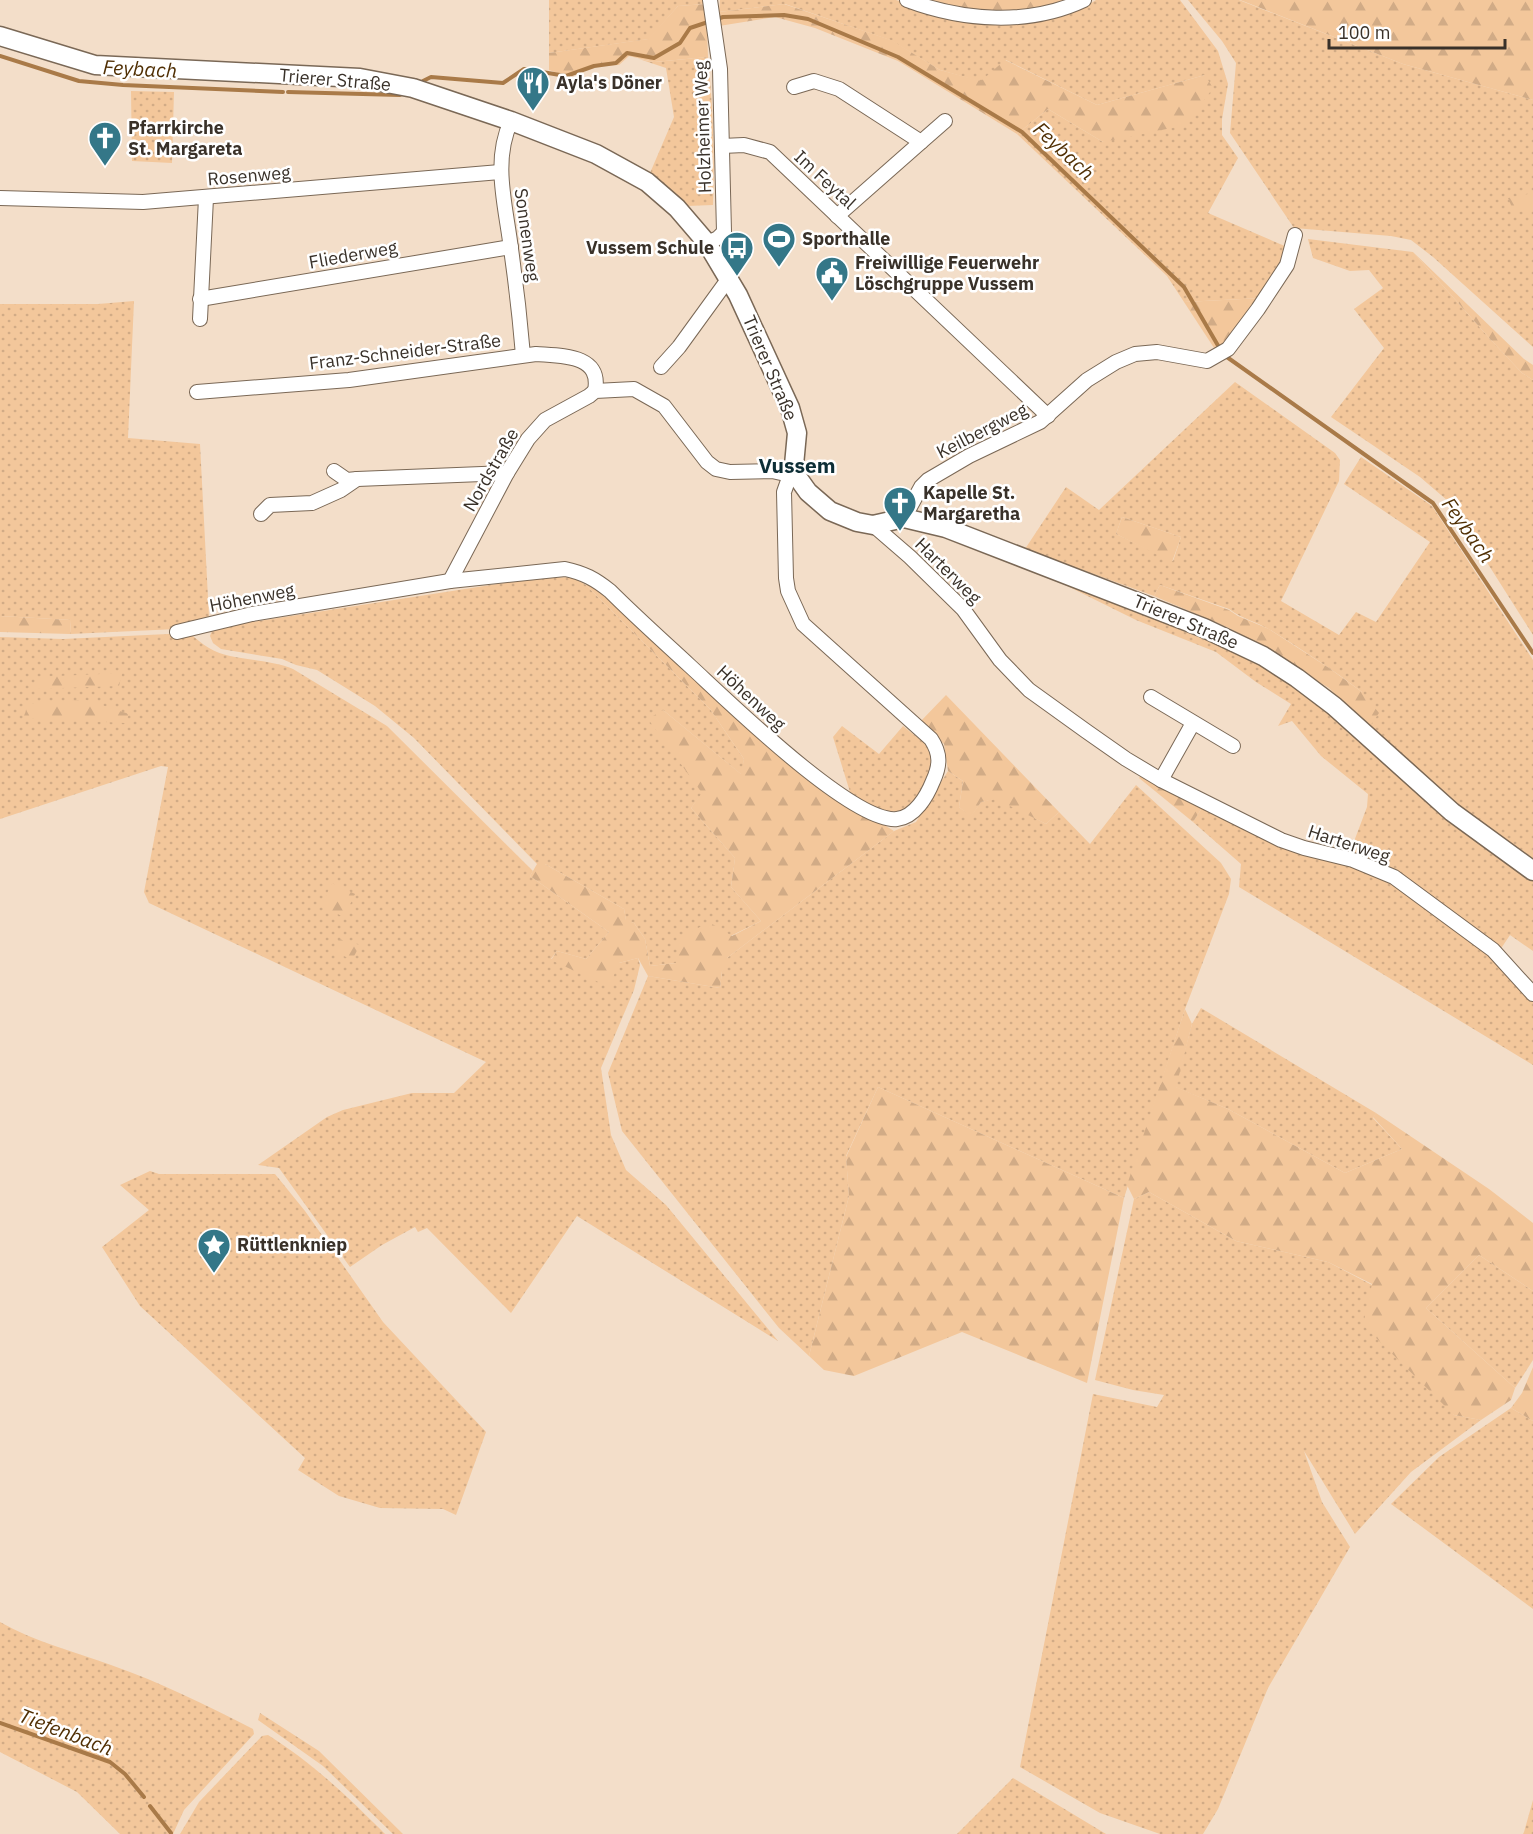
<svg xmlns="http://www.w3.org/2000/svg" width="1533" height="1834" font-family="'IBM Plex Sans',sans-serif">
<defs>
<pattern id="grass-dots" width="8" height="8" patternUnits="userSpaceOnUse" patternTransform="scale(1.5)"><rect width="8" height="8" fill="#f3c79b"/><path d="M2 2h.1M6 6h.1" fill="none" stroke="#d1ab86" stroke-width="1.8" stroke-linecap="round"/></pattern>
<pattern id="forest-firs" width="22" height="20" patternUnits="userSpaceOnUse" patternTransform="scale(1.5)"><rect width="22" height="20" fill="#f3c79b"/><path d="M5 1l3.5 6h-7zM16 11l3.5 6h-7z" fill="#d1ab86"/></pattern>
</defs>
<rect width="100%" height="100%" fill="#f3dec9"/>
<g fill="url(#grass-dots)" fill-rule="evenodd">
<polygon points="549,0 705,0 706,4 678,6 649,39 549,53"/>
<polygon points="720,0 896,0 947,17 1006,24 1082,9 1096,0 1180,0 1218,51 1228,84 1222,119 1222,135 1238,158 1208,213 1287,247 1262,298 1184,302 1167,276 1017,134 1048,109 1103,142 1205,75 1097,105 1006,60 982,82 940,70 890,40 785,4 719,12"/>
<polygon points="1188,0 1239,0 1403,64 1533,100 1533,347 1433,257 1411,240 1391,236 1294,228 1230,133 1236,63 1222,41"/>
<path d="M 708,57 C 713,107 715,155 713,205 L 687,206 L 650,173 L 674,117 L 666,68 L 639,59 L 654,62 Z"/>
<polygon points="131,91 174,92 172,163 132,161"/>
<polygon points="1308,239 1413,252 1491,340 1522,373 1533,380 1533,635 1448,501 1420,477 1331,417 1384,348 1354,309 1383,288 1369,270 1350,271 1313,258"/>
<polygon points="134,301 128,438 200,444 209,617 177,629 70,634 71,620 0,616 0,304 98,304"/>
<path d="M 1235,382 L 1335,453 L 1340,460 L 1339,481 L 1281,601 L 1339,635 L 1356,612 L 1376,622 L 1430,542 L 1344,484 L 1361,457 L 1432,506 L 1533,660 L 1533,860 L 1455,807 L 1368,729 L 1362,692 C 1333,670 1303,650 1272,631 C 1258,622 1242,619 1229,609 L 1160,585 L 1154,596 L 1025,549 L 1066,487 L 1099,510 ZM 1122,517 L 1181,537 L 1173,561 L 1116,534 Z"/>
<polygon points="1039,572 1267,665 1328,710 1533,877 1533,951 1510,935 1500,950 1394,872 1350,852 1367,807 1368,794 1321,756 1292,721 1278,726 1291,704 1256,682 1216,652 1136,620"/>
<polygon points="572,577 586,585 710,709 744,759 742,775 663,710 703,793 691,808 735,858 731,887 761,921 676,963 650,966 645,939 634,923 626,921 624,909 545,864 537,864 414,738 375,706 317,670 296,665 282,659 221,649 213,643 210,636 213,628 530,579"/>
<path d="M 189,633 C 196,638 202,644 209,648 C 229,661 268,658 293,669 L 387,726 L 533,871 L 530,876 L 609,932 L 586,959 L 557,951 L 551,959 L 619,963 L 638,958 L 640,965 L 634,990 L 601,1068 L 611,1135 L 626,1170 L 666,1205 L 778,1341 L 577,1216 L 511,1313 L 427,1228 L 418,1232 L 415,1227 L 382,1245 L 350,1267 L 279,1168 L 258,1165 L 327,1117 L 343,1110 L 412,1093 L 454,1093 L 486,1062 L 149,903 L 144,892 L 168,767 L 161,766 L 0,819 L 0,637 L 63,639 Z"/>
<polygon points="842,726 879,754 903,726 933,750 936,768 909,811 882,811 861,803 850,792 833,737"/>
<polygon points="948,771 963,781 959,807 971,816 981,802 997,798 1046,824 1059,812 1090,844 1136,785 1221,863 1231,879 1229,894 1185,1009 1124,1198 878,1087 846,1156 849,1196 809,1356 779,1328 622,1131 608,1073 648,976 720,988 722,971 727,958 894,831 916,822"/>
<polygon points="1202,808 1390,881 1492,956 1533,1001 1533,1065 1239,887 1241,864 1193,822"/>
<polygon points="1201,1008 1376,1113 1373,1118 1402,1149 1345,1173 1228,1109 1175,1087 1192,1024"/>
<polygon points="150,1171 159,1174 275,1174 305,1211 383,1322 486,1432 456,1515 443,1509 380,1508 339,1496 298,1470 305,1458 140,1306 102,1247 149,1210 120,1185"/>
<polygon points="1149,1192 1236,1241 1328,1262 1372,1285 1454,1415 1481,1420 1411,1472 1355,1534 1304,1451 1322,1502 1350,1547 1268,1688 1218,1809 1203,1834 1160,1834 1100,1813 1020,1767 1093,1394 1157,1407 1164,1395 1133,1390 1095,1380 1134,1199"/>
<polygon points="1479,1255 1533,1291 1533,1360 1515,1388 1426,1308"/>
<polygon points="1511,1408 1533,1421 1533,1609 1391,1504 1439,1457"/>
<path d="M 0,1622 C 35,1642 73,1651 111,1665 C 160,1682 206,1705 253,1729 L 254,1734 L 184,1810 L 173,1834 L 120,1834 L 77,1792 L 0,1752 Z"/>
<polygon points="260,1713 319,1751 403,1834 393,1834 323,1766 258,1720"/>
<path d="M 268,1735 C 315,1765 346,1795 385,1834 L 180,1834 L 199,1802 L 262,1736 Z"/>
<polygon points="1013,1778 1106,1834 957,1834"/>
<polygon points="1533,1800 1533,1834 1523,1834 1524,1832"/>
</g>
<g fill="url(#forest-firs)">
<polygon points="931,0 1077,0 1067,6 988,14 933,4"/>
<polygon points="1240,0 1533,0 1533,100 1403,64"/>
<polygon points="706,4 708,57 654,62 629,56 619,65 594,66 566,76 549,70 549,53 648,39 678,6"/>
<polygon points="784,4 891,40 940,70 981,81 1005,60 1097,105 1205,75 1213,88 1186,125 1103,142 1048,109 1017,134 898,61 815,28 775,17 719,26 719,12"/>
<polygon points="1533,193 1533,210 1514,212 1508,198"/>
<polygon points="1413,252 1524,359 1533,365 1533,380 1522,373 1491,340"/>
<polygon points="1262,298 1228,345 1216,351 1184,302"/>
<polygon points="1122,517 1181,537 1172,562 1116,534"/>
<polygon points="594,584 809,779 894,831 727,958 730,966 722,971 720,988 648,976 638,958 619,963 609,987 551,960 557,951 586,959 609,932 530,876 537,864 545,864 624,909 626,920 634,923 645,939 650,966 676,963 680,938 709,922 732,936 761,921 731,887 735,858 691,808 702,793 648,719 663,710 741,774 744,759 710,709 586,585"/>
<polygon points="1160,585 1229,610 1238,616 1269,629 1329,668 1362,692 1379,713 1368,729 1329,688 1229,628 1154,596"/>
<polygon points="0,616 71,620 70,634 0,632"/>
<polygon points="122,673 119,686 33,689 36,677"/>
<polygon points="946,695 1059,812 1046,824 996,799 981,802 971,817 959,807 963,781 948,771 944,744 920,722"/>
<polygon points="86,700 129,714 125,723 23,718 29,704"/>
<polygon points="1142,774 1202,808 1193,822 1139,778"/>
<polygon points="332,883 355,894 344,917 321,906"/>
<polygon points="339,939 360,945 352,960 334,951"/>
<polygon points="1185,1009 1192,1024 1176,1087 1228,1109 1345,1173 1402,1149 1373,1117 1376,1113 1489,1189 1533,1223 1533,1291 1479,1255 1426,1308 1515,1388 1511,1400 1481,1420 1454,1415 1363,1325 1372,1284 1328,1262 1236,1241 1149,1192 1134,1199 1127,1185"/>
<polygon points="878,1087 1124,1198 1087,1383 962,1332 854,1376 824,1370 809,1356 849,1196 846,1157"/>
<polygon points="1533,1367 1533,1421 1511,1408 1522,1393"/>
</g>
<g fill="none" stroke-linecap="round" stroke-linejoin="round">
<g stroke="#a97a48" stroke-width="4">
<polyline points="0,56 79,81 123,85 283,92"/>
<polyline points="423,81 431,77 503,83 524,69 566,76 594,66 616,63 627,53 654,58 680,43 690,28 723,17 784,15 808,19 898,57 1022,132 1184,287 1220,349"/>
<polyline points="288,92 400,95"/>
<polyline points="1224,355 1433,503 1533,653"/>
<polyline points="0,1723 110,1762 125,1774 144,1797"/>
<polyline points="150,1806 171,1833"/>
</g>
<g stroke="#7a6856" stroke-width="16">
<g id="minor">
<path d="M 907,0 C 963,21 1029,26 1084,0"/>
<polyline points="794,87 814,81 839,89 921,142 837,216"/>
<path d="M 511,121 C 492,162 506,206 511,249 C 516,284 520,319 523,355"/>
<polyline points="921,142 945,121"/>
<polyline points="722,146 744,145 770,152 1048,416"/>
<polyline points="0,198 143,202 500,172"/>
<polyline points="707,243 718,238 724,232 720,69 710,0"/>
<polyline points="200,299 511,247"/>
<polyline points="200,319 206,198"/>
<polyline points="661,367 679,347 724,285 731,281"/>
<path d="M 197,392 L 349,380 L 536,354 C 561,356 602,354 595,391"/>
<polyline points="334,471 347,480 357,479"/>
<polyline points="261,514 270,505 312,503 341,490 357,479 507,473"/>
<polyline points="904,518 921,487 928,480 969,456 1040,422 1087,380 1116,362 1135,354 1157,352 1207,361 1228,349 1258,309 1287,265 1295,235"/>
<polyline points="873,525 910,557 963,609 1000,660 1029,690 1086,731 1126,759 1161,780 1281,840 1304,848 1353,860 1394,877 1493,950 1533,994"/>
<polyline points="450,581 507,473 528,439 545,420 589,396 595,391 634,389 664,406 707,462 716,469 730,472 772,471 790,475 797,474"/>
<path d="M 177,632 L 252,614 L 450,581 L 565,569 C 584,573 595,579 610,591 C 636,617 663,641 690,666 C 725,698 853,824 897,819 C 915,817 927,796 933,781 C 940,766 941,754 931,739 L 803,624 L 788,591 L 786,578 L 784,492 L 790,475"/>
<polyline points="1151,697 1233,746"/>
<polyline points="1161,780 1193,723"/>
</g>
</g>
<g stroke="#7a6856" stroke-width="21">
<polyline id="major" points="0,36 95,65 360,78 413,88 511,121 596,154 647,182 677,208 707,243 738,295 790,408 797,433 794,465 798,478 808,492 830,511 857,522 873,525 904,518 946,528 1204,628 1263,656 1297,678 1334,706 1452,812 1533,871"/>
</g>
<use href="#minor" stroke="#fff" stroke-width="14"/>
<use href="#major" stroke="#fff" stroke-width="18"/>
</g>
<defs>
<g id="restaurant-pin" transform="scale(1.725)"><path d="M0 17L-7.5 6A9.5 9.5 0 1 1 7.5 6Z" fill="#347788" stroke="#fff"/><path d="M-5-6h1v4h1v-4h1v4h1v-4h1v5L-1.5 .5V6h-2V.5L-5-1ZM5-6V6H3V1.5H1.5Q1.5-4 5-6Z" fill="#fff"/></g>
<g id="church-pin" transform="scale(1.725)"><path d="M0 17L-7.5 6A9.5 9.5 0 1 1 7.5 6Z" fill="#347788" stroke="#fff"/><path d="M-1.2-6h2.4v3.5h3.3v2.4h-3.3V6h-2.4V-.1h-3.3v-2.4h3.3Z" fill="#fff"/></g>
<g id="stadium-pin" transform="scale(1.725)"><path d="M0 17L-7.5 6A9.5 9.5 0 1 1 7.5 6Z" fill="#347788" stroke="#fff"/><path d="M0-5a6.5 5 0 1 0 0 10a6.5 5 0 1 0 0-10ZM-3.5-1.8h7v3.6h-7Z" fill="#fff"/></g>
<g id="bus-pin" transform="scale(1.725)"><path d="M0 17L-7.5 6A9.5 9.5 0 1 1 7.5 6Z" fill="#347788" stroke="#fff"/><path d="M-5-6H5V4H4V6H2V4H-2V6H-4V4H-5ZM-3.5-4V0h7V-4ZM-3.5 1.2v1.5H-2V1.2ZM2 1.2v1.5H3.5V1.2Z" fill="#fff"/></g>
<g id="civic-pin" transform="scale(1.725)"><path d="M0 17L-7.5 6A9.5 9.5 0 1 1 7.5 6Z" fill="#347788" stroke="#fff"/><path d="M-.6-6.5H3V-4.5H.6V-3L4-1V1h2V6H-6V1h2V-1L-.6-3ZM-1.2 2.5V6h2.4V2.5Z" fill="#fff"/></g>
<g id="sight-pin" transform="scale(1.725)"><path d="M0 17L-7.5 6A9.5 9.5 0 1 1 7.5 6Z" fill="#347788" stroke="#fff"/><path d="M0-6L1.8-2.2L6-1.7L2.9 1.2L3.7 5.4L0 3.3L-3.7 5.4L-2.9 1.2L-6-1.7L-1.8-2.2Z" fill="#fff"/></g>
</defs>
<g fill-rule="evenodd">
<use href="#restaurant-pin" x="533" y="83"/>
<use href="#church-pin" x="105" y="138"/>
<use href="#stadium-pin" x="779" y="239"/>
<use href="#bus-pin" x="737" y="248"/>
<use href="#civic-pin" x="832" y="273"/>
<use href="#church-pin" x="900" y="503"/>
<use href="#sight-pin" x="214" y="1245"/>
</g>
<g text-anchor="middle" stroke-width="5" stroke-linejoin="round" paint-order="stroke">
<g font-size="18" fill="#393129" stroke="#fff">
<text transform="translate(335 80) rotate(5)" y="6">Trierer Straße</text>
<text transform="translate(703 127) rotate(-92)" y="6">Holzheimer Weg</text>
<text transform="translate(249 176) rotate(-5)" y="6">Rosenweg</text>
<text transform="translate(825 180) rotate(43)" y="6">Im Feytal</text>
<text transform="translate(527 235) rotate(82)" y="6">Sonnenweg</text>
<text transform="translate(353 255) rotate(-10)" y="6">Fliederweg</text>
<text transform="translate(405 352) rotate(-7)" y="6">Franz-Schneider-Straße</text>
<text transform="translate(770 368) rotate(67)" y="6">Trierer Straße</text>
<text transform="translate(982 431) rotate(-27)" y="6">Keilbergweg</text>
<text transform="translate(491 470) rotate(-60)" y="6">Nordstraße</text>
<text transform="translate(948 571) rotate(45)" y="6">Harterweg</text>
<text transform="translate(252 598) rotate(-11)" y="6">Höhenweg</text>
<text transform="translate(1186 622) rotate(23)" y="6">Trierer Straße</text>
<text transform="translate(751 698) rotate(43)" y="6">Höhenweg</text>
<text transform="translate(1349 844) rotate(18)" y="6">Harterweg</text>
</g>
<g font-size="18" font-weight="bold" fill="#393129" stroke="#fff" text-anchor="start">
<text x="556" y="89">Ayla's Döner</text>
<text x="128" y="134">Pfarrkirche<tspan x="128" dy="21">St. Margareta</tspan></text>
<text x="802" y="245">Sporthalle</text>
<text x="714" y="254" text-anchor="end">Vussem Schule</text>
<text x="855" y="269">Freiwillige Feuerwehr<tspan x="855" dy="21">Löschgruppe Vussem</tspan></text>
<text x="923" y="499">Kapelle St.<tspan x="923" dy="21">Margaretha</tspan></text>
<text x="237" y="1251">Rüttlenkniep</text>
</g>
<g font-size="20" font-style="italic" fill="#502f04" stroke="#fff">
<text transform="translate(140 69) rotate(3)" y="7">Feybach</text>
<text transform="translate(1064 151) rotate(43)" y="7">Feybach</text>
<text transform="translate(1468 530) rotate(55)" y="7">Feybach</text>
<text transform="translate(66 1732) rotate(21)" y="7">Tiefenbach</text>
</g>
<g font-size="21" font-weight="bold" fill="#0d2e36" stroke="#fff">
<text x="797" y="473">Vussem</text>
</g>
</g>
<path d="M1329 39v9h176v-9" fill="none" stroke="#393129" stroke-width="3"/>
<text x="1338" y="39" font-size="18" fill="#393129" stroke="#ffffff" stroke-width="4.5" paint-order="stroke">100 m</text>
</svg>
